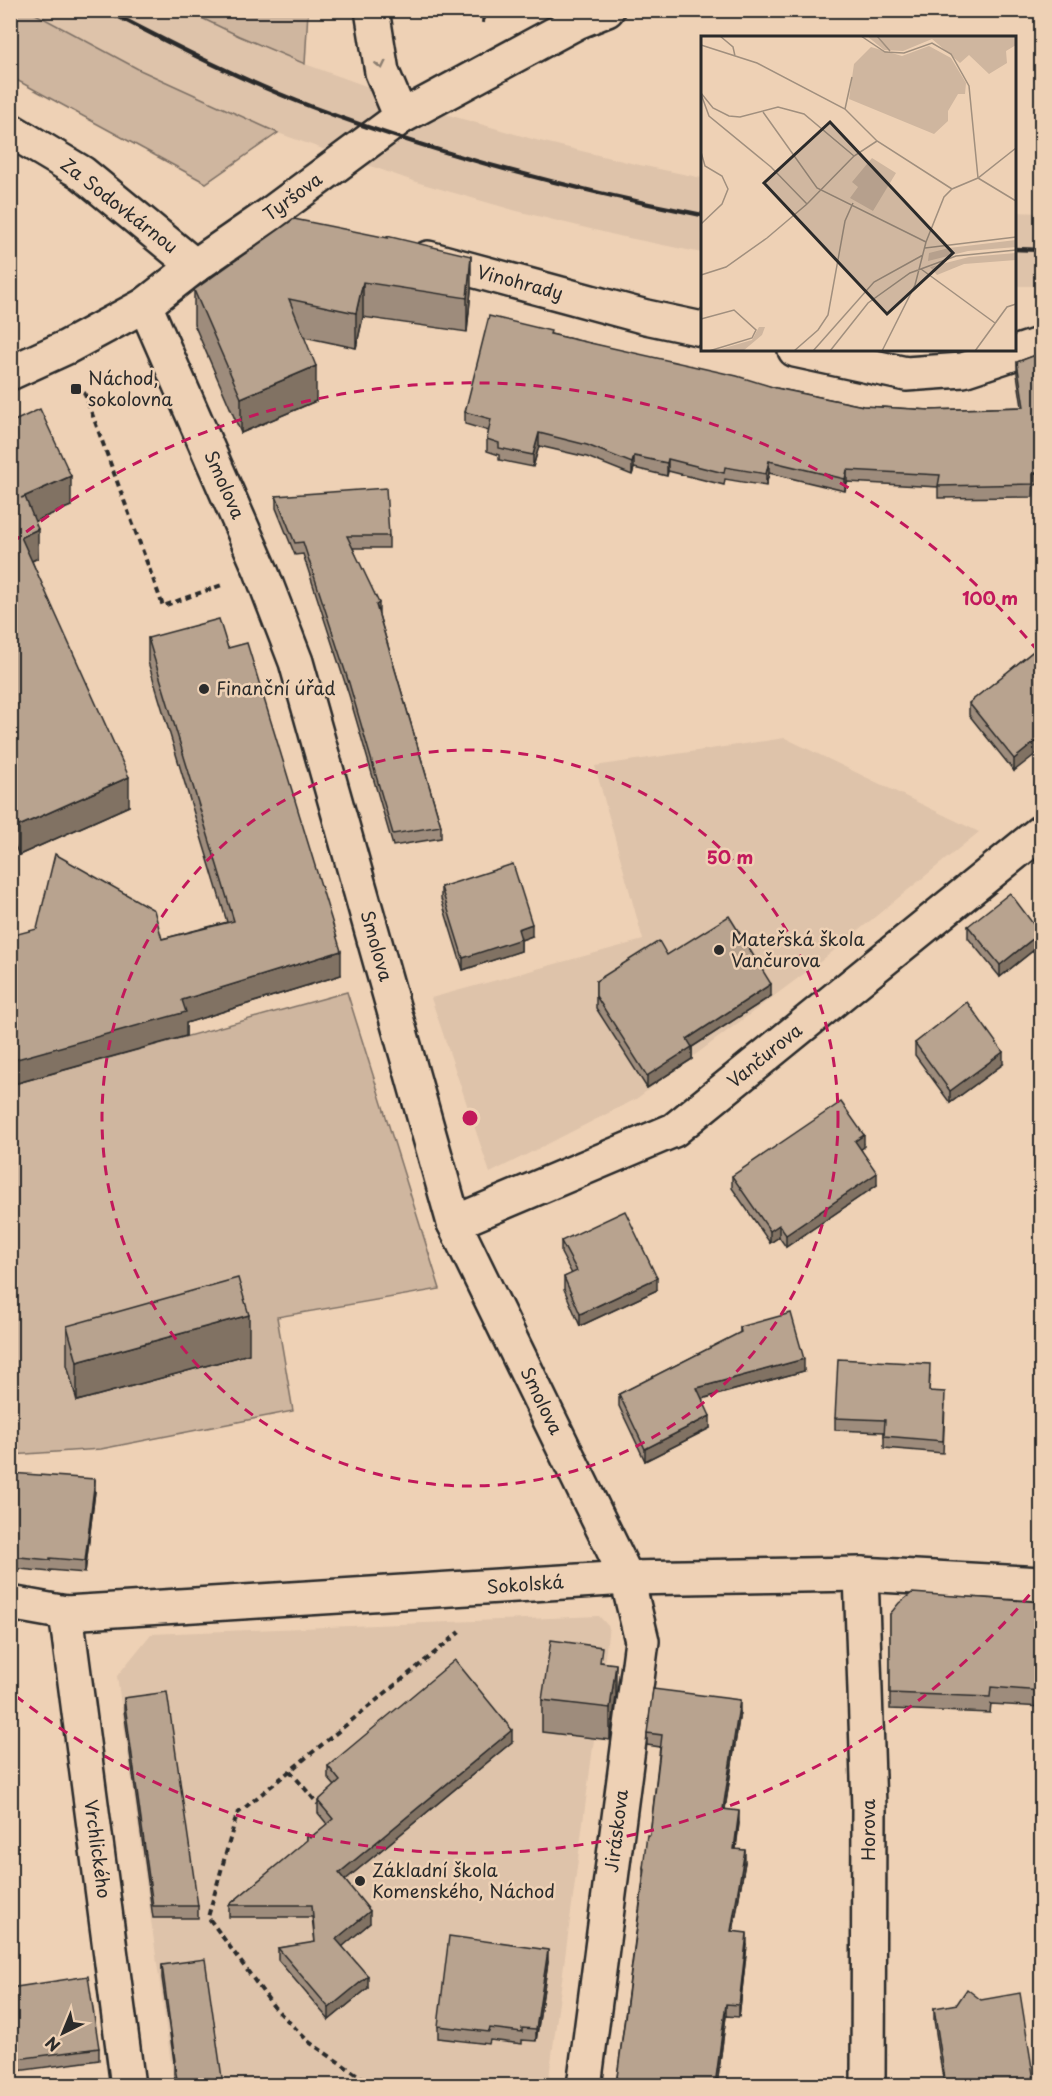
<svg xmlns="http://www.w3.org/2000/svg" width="1052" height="2096" font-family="'Playpen Sans',sans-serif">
<rect width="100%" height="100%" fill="#eed1b5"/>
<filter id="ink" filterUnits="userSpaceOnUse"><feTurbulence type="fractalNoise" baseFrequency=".0167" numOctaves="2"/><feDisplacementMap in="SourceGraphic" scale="12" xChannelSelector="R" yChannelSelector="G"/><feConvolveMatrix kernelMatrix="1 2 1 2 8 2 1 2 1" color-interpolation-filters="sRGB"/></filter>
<g filter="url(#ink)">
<g fill="#dec3aa">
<polygon points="30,11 187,11 239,36 305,64 438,112 536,140 635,164 702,178 702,253 619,236 517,211 416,182 348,158 278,133 209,103 140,70"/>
<polygon points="1015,212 1041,213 1041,286 1015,286"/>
<polygon points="785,738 979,832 821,961 636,1099 490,1173 431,998 643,940 595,766"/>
<polygon points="599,1616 609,1627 548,2085 174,2085 117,1676 151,1634"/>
</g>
<g fill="#cfb69f" stroke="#7d7065" stroke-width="1.5">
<polygon points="10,11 30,11 140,70 278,133 206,183 11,77"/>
<polygon points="187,11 308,11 305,64 239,36"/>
<polygon points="347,992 440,1289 277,1317 293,1411 101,1449 11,1455 11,1085"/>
</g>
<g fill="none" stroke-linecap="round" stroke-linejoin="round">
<g stroke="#2b2b2b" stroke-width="38">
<g id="minor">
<polyline points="372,10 382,72 401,117"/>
<polyline points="10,130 82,173 195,266"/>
<polyline points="428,258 646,317 702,329"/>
<polyline points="145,305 261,571 296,662 454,1223 627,1578 642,1641 584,2086"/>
<polyline points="795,350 906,374 963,370 1042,344"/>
<polyline points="10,373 67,347 145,305 195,266 269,215 401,117 577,22 607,10"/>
<polyline points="454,1223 674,1130 1042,831"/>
<polyline points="861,1574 869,1807 868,2086"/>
<polyline points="10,1603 66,1613 627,1578 861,1574 1042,1584"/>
<polyline points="66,1613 128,2086"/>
</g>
</g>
<g stroke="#2b2b2b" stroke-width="4" stroke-dasharray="6 4.5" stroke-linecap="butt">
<polyline points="483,23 484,10"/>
<polyline points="84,392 163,606 222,585"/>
<polyline points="290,1771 318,1804"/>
<polyline points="374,2086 309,2042 274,2007 208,1917 237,1814 460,1632"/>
</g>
<use href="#minor" stroke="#eed1b5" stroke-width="33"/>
<g stroke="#2b2b2b" stroke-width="4.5">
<path d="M 106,10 C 173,45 241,80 312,107 C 439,155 570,189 702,215"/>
<polyline points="1014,249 1042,250"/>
</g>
</g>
<g fill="#9e8c7b" stroke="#2b2b2b" stroke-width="1.5">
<polygon points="294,219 471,290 467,332 363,317 356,348 304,337 316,401 241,433 194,324 194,290"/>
<polygon points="551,334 776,388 863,406 930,410 1022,407 1017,374 1017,362 1041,353 1033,497 938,498 938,487 847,482 845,491 769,473 766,486 725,479 724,485 668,471 667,476 634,468 632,475 587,457 539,446 533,467 499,460 499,455 487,451 487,439 489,431 465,424 465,412"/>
<polygon points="10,423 71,506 35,521 38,558 32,561 129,806 19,855 13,842 10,843"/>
<polygon points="276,496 389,536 389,548 353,548 379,615 441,826 441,838 393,846 349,695 303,554 295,555 276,508"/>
<polygon points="148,638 228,648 341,975 186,1023 186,1036 10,1085 10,936 162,939 227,922 148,662"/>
<polygon points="1041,645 1014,771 969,715 969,703"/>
<polygon points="441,887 532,936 521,940 521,951 463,970 441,899"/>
<polygon points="968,926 1040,945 1000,977 968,938"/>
<polygon points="667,955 771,996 692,1047 692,1059 647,1088 596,1008 596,981"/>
<polygon points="915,1043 1003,1064 950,1103 915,1055"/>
<polygon points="864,1147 861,1149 877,1185 786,1247 779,1237 770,1243 732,1188 732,1176"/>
<polygon points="561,1241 657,1290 580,1326 564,1289 564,1277 572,1274 561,1253"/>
<polygon points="67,1326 249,1354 77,1401 67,1365"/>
<polygon points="740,1327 804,1371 702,1399 710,1428 645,1461 619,1406 619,1394 740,1333"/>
<polygon points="930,1376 929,1391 945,1404 943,1453 884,1448 884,1432 835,1430 835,1418"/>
<polygon points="10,1473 95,1491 85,1573 50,1570 50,1572 10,1568"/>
<polygon points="1041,1602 1041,1707 991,1704 990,1713 890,1709 890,1614"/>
<polygon points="602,1662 616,1696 610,1740 542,1732 542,1700"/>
<polygon points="124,1698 198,1906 198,1918 153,1918 124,1710"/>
<polygon points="740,1712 725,1809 739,1823 736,1849 745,1862 733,1931 747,1945 739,2017 726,2016 717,2085 616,2085 643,1880 643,1868 650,1835 660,1747 647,1745 647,1733"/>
<polygon points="512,1742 345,1880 370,1923 342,1946 368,1988 329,2020 278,1960 278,1948 315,1943 312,1917 229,1917 229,1905 307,1841 307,1834 310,1838 327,1824 318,1813 318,1801 335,1786 328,1778 328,1766"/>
<polygon points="548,1962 536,2041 522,2040 522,2044 490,2040 489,2044 438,2038 438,2026"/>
<polygon points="162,1965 223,2085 176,2085 174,2074 174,2062 162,1978"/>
<polygon points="10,1988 99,2048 99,2060 10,2072"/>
<polygon points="934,2008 1034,2080 1034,2085 944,2085 934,2020"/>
</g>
<g fill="#817264" stroke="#2b2b2b" stroke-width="1.5">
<polygon points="471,256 471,290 467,332 467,298"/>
<polygon points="363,282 363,317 356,348 356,313"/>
<polygon points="316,366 316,401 241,433 241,398"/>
<polygon points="539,433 539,446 533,467 533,455"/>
<polygon points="634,456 634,468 632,475 632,463"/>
<polygon points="668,459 668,471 667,476 667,463"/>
<polygon points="769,461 769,473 766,486 766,474"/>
<polygon points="847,470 847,482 845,491 845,479"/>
<polygon points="1041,471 1041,483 1033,486 1033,474"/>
<polygon points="71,476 71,506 21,527 21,498"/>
<polygon points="38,529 38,558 21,566 21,537"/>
<polygon points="379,603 379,615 376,605"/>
<polygon points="1041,737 1041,750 1014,771 1014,759"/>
<polygon points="129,777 129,806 19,855 19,826"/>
<polygon points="13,813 13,842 10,843 10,814"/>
<polygon points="532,924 532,936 521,940 521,951 463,970 463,958 518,929"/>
<polygon points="1040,933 1040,945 1000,977 1000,965"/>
<polygon points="341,951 341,975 186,1023 186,1036 10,1085 10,1061 182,1000"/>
<polygon points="771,984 771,996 692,1047 692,1059 647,1088 647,1076 687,1039"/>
<polygon points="1003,1052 1003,1064 950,1103 950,1091"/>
<polygon points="864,1135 864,1147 855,1153 855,1141"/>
<polygon points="877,1173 877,1185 786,1247 786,1235"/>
<polygon points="779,1225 779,1237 770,1243 770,1231"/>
<polygon points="657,1278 657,1290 580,1326 580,1314"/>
<polygon points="249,1315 249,1354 77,1401 77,1362"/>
<polygon points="804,1359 804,1371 697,1400 697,1388"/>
<polygon points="710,1416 710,1428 645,1461 645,1449"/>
<polygon points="95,1479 95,1491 85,1573 85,1561"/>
<polygon points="616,1664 616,1696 610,1740 610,1708"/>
<polygon points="740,1700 740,1712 723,1821 723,1809"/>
<polygon points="512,1730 512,1742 339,1885 339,1873"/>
<polygon points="739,1811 739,1823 734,1861 734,1849"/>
<polygon points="745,1850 745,1862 731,1943 731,1931"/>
<polygon points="370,1911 370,1923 336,1952 336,1939"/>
<polygon points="747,1933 747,1945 739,2017 739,2005"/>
<polygon points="548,1950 548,1962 536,2041 536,2029"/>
<polygon points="368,1976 368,1988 329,2020 329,2008"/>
<polygon points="726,2004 726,2016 717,2085 715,2085"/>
<polygon points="969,2082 969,2085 954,2085"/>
</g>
<g fill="#b8a38f" stroke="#2b2b2b" stroke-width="1.5">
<polygon points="294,219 388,238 387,236 471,256 467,298 363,282 356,313 289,299 316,366 241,398 194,290"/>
<polygon points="489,316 551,331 550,334 737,376 776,388 863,406 930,410 1024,407 1017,362 1041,353 1041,471 1033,474 1033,484 938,486 940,475 847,470 845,479 769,461 766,474 725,467 724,473 668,459 667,463 634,456 632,463 587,445 539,433 533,455 499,448 499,443 487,439 491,419 465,412"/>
<polygon points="40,409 71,476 21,498 25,497 38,529 21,537 129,777 19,826 13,813 10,814 10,423"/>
<polygon points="386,488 389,536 347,536 379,603 376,605 441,826 393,834 349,683 303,542 295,543 276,496"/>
<polygon points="219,619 228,648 247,643 341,951 182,1000 186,1012 10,1061 10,936 37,929 55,854 154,910 162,939 234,921 148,638"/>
<polygon points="1041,645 1041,737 1014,759 969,703"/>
<polygon points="513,864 532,924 518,929 521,939 463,958 441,887"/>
<polygon points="1010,893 1040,933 1000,965 968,926"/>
<polygon points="729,916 771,984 687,1039 692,1047 647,1076 596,996 596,981 659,941 667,955"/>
<polygon points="967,1002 1003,1052 950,1091 915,1043"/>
<polygon points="841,1102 864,1135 855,1141 877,1173 786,1235 779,1225 770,1231 732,1176"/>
<polygon points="625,1211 657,1278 580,1314 564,1277 577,1271 561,1241"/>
<polygon points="238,1278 249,1315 77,1362 67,1326"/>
<polygon points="791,1313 804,1359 697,1388 710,1416 645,1449 619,1394 741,1332 740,1327"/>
<polygon points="838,1359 930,1364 929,1391 945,1392 943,1441 884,1436 885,1420 835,1418"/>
<polygon points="10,1473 95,1479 85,1561 50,1558 50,1560 10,1556"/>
<polygon points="912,1593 1041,1602 1041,1691 991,1687 990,1697 890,1693 890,1614 899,1603"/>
<polygon points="551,1640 602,1647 600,1662 616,1664 610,1708 542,1700"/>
<polygon points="455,1660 512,1730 339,1873 370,1911 336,1939 368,1976 329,2008 278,1948 315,1942 312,1905 229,1905 307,1840 307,1834 310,1838 333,1819 318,1801 340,1781 328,1766"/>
<polygon points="653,1689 740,1700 723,1809 739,1811 734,1849 745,1850 731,1931 747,1933 739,2005 726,2004 715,2085 616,2085 645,1869 643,1868 647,1835 650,1835 662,1735 647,1733"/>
<polygon points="167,1692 198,1906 153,1906 124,1698"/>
<polygon points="449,1936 548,1950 536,2029 522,2028 522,2032 490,2028 489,2032 438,2026"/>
<polygon points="205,1959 223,2085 178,2085 174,2062 175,2061 162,1965"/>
<polygon points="88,1976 99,2048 10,2060 10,1988"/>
<polygon points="967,1989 981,2000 1020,1993 1034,2080 1000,2085 969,2085 969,2082 954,2085 946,2085 934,2008 957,2004"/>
</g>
<defs><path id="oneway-chevron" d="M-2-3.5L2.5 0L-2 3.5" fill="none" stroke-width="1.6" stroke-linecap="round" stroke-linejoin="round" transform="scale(1.5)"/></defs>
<use stroke="#8c7e70" href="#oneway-chevron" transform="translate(381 65) rotate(78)"/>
</g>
<g fill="none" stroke="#c2185b" stroke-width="3" stroke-dasharray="10 8">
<circle cx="470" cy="1118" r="368"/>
<path d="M1041 1581A735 735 0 0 1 12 1693M12 543A735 735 0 0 1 1041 655"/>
</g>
<g fill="#2b2b2b" stroke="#eed1b5" stroke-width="2">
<rect x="70" y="383" width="12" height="12" rx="3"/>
<circle cx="204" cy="689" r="6"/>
<circle cx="719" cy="950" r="6"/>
<circle cx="360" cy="1881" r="6"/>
</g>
<g text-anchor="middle" stroke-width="5" stroke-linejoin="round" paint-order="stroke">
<g font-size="18" fill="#2b2b2b" stroke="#eed1b5">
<text transform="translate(293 197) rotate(-36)" y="6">Tyršova</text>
<text transform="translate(119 206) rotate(38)" y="6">Za Sodovkárnou</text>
<text transform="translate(520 283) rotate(15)" y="6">Vinohrady</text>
<text transform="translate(224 485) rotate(66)" y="6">Smolova</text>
<text transform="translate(376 946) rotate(74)" y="6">Smolova</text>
<text transform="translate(765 1056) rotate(-39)" y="6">Vančurova</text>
<text transform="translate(541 1401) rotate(64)" y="6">Smolova</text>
<text transform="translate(525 1585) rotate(-4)" y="6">Sokolská</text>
<text transform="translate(869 1830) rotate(-90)" y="6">Horova</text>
<text transform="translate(617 1831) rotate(-83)" y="6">Jiráskova</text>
<text transform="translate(97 1849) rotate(82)" y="6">Vrchlického</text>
</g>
<g font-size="18" fill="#2b2b2b" stroke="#eed1b5" text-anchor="start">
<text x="88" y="385">Náchod,<tspan x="88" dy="21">sokolovna</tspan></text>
<text x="216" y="695">Finanční úřad</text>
<text x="731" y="946">Mateřská škola<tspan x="731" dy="21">Vančurova</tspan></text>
<text x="372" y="1877">Základní škola<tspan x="372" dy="21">Komenského, Náchod</tspan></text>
</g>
</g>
<g transform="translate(701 36)">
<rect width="315" height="315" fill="#eed1b5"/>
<path d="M 166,0 L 315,0 L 315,9 L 305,15 L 306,27 L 288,38 L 268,19 L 259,27 L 231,3 L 202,15 L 183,14 ZM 228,10 L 250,22 L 265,47 L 264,58 L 257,58 L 247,75 L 247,85 L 233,98 L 148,63 L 153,28 L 170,11 L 201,20 ZM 171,122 L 195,137 L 172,175 L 149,162 L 157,151 L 151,146 ZM 315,204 L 315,211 L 267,215 L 227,225 L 228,217 L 248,212 ZM 315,217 L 315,224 L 263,228 L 236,239 L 229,231 L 268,221 ZM 58,291 L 64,291 L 61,299 L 42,315 L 13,315 L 51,304 Z" fill="#cfb69f"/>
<path fill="none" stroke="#a08f7e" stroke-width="1.5" d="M 19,0 L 32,11 L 34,20M 160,0 L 184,16 L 203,17 L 231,7 L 250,18 L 268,50 L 277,142M 176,0 L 189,15M 0,9 L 56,27 L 144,73 L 176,105 L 251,153M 0,57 L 12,72 L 28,80 L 39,81 L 77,71 L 103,78 L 153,120M 0,58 L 8,80 L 70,131 L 106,168M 144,73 L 151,41M 62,76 L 116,152 L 225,206M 0,116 L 4,130 L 21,140 L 27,153 L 21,168 L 0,188M 277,142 L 315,165M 224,212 L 315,201M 220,233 L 294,287M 0,239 L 25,231 L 66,202 L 106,168 L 153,120 L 176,105M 0,283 L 33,274 L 55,294 L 51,302 L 8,315M 93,315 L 117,294 L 127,279 L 144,185 L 152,167M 112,315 L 173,246 L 222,219M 129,315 L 167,267 L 209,237 L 255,220 L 315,214M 181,315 L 214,249 L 225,206 L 243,161 L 251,153 L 277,142 L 315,112M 274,315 L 306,271 L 315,268"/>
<path fill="#2b2b2b" fill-opacity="0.15" stroke="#2b2b2b" stroke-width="3" d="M 129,86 L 252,217 L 186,278 L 63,147 Z"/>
<rect width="315" height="315" fill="none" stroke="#2b2b2b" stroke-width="3"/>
</g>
<circle cx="470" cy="1118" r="9" fill="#c2185b" stroke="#eed1b5" stroke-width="3"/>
<g font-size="18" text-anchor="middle" font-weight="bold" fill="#c2185b" stroke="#eed1b5" stroke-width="5" stroke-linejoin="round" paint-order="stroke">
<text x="990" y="605">100 m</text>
<text x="730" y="864">50 m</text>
</g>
<rect width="1052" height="2096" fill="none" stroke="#eed1b5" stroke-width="36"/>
<rect x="18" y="18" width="1016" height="2060" fill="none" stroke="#2b2b2b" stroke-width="2" filter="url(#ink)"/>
<g transform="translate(63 2033) rotate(223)" stroke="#eed1b5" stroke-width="4.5" paint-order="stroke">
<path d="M0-4.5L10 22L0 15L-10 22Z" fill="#2b2b2b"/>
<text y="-9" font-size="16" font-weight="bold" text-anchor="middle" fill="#2b2b2b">N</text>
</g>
</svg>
